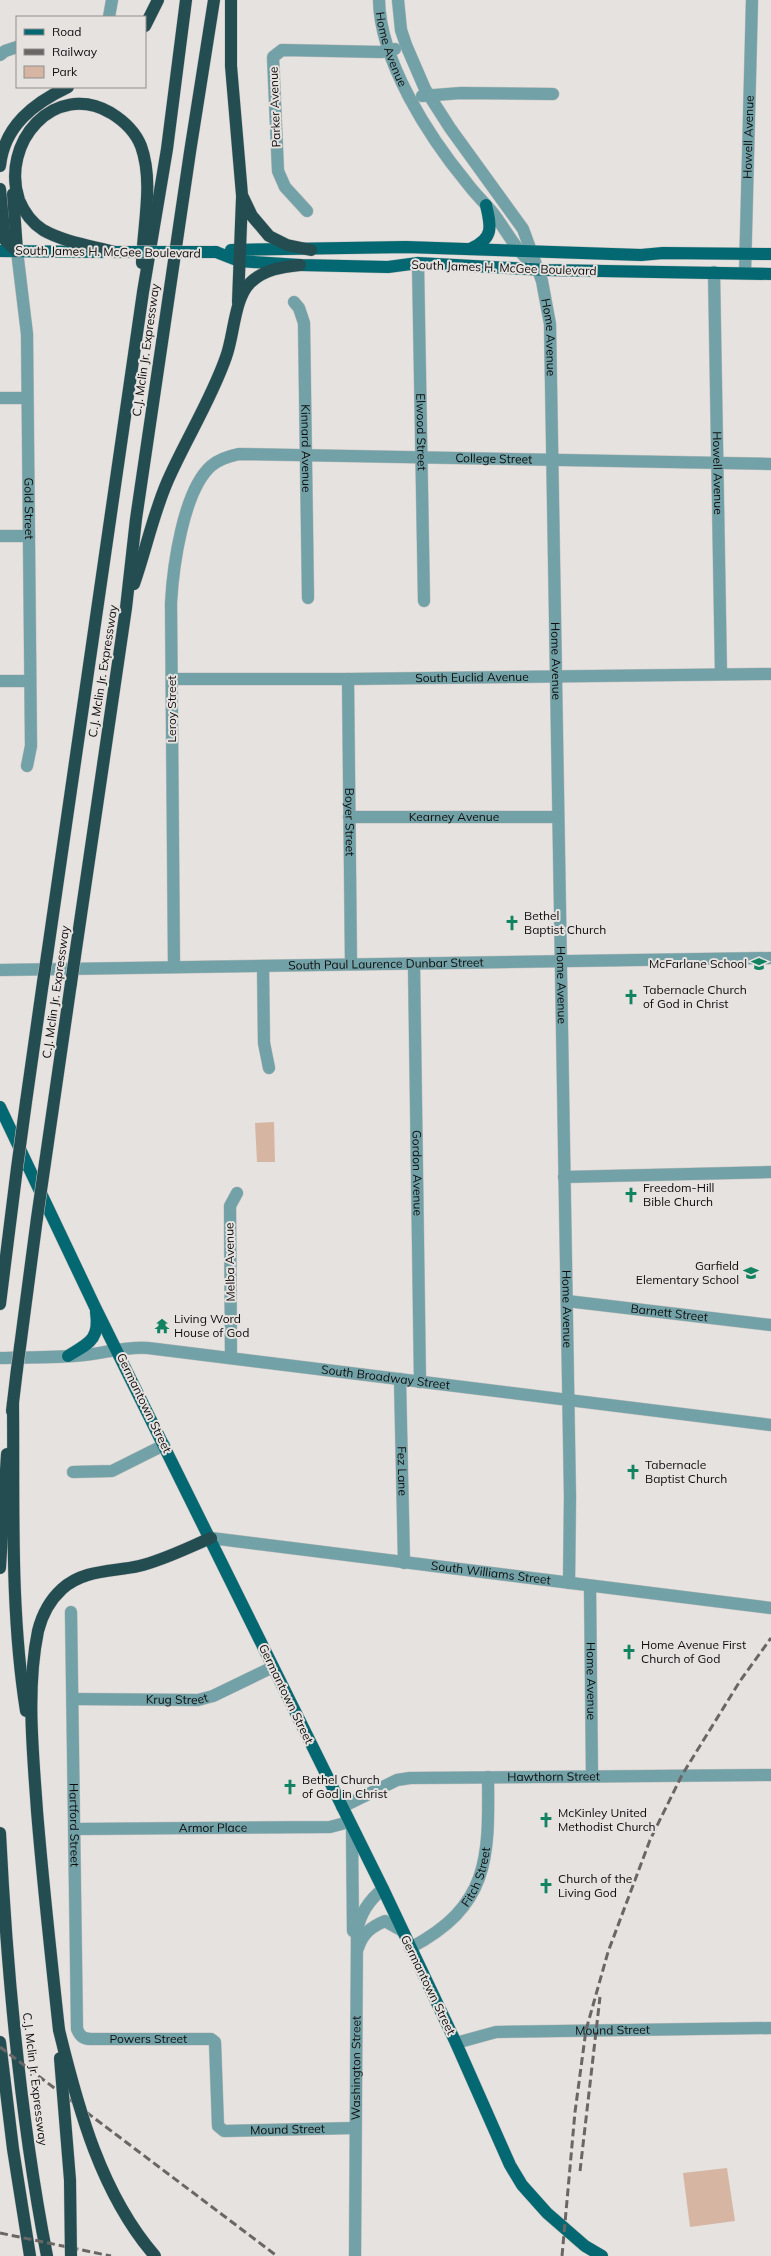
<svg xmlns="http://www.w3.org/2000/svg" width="771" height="2256" font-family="Mulish,sans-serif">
<rect width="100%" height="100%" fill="#e6e2e0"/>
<g fill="#d6b6a3">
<polygon points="274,1122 275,1162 257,1162 255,1123"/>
<polygon points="727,2168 735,2221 690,2227 683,2173"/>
</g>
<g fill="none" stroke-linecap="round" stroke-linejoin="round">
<g stroke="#c3c0be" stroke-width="13">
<g id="minor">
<path id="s1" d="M 379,0 C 380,61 429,137 467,183 C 475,194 485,203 493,213 C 504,227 513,245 525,257"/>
<path id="s2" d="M 398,0 L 401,30 L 406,45 L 425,89 L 450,128 L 523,229 L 542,281 L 550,324 L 570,1497 L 569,1583"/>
<polyline points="109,17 112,0"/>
<polyline points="0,55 5,51 17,47"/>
<polyline points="422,96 461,93 553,94"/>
<polyline points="307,211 285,187 278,171 273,57 282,50 382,52 395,49"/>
<path id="s3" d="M 17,251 L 27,334 L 31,746 L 27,766"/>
<path id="s4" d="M 418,263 L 424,601"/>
<path id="s5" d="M 714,272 L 721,674"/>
<path id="s6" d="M 745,273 L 752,0"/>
<path id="s7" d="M 294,302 L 299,308 L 304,323 L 308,598"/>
<polyline points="0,398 27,398"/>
<polyline points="0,536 29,536"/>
<path id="s8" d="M 172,679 L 348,679 L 771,674"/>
<path id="s9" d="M 348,679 L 351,964"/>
<polyline points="0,681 29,681"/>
<path id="s10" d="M 349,817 L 558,817"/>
<path id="s11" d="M 414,964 L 420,1382"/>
<polyline points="263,966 264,1043 269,1068"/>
<path id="s12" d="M 174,967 L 171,603 C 173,567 183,491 211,466 C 219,459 229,456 239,454 L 771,464"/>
<path id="s13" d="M 0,970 L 771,958"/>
<polyline points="564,1177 771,1172"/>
<path id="s14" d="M 567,1301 L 771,1325"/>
<path id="s15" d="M 0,1358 C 28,1357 56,1358 84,1355 C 105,1353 127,1346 148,1348 L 771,1425"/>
<polyline points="231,1358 230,1206 237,1193"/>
<path id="s16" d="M 400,1379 L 404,1563"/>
<polyline points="73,1472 112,1471 164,1445"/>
<path id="s17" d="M 211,1538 L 771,1608"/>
<path id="s18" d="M 590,1586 L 592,1776"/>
<path id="s19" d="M 71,1612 L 77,2029 C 80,2036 83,2039 91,2039 L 211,2039 L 215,2042 L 218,2126 L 224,2131 L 354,2128"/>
<path id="s20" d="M 73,1699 L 198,1700 L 213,1696 L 273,1667"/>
<path id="s21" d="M 342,1807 L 397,1780 L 410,1778 L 771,1775"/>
<path id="s22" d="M 76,1829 L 330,1827 L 349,1822"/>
<polyline points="352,1830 353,1931"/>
<path d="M 358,1948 C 363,1933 371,1927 385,1921 L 401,1930"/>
<path id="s23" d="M 410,1948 C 490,1906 489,1858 488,1777"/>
<path id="s24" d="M 456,2043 L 496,2032 L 771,2028"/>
<path id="s25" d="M 355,2256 L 357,1931 C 360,1914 369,1900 383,1889"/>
</g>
</g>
<g stroke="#c3c0be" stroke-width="13">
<g id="major">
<path d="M 472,248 C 494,238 491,226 486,205"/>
<polyline points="231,250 406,247 641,255 663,253 771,254"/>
<polyline points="0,251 102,252"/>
<polyline points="216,252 239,261 300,265 388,267 418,263 547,270 771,274"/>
<polyline points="0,1107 95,1307 383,1889 456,2043 510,2165 522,2185 547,2213 585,2246 602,2256"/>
<path d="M 68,1356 C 89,1343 100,1340 96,1312"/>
</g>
</g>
<g stroke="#c3c0be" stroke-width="13">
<g id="highway">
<polyline points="231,0 231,66 242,195 252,216 269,236 287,245 311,250"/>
<polyline points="145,26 158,0"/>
<path d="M 0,166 C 4,126 34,103 68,87"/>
<polyline points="0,189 5,240 17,251"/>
<polyline points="13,194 17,251"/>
<path d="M 115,252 C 92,246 64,242 43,230 C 32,223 24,212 19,200 C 0,143 54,80 111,113 C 124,121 135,131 141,146 C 154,182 143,225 142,263"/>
<polyline points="238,302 242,198"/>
<path d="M 134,584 C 146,550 153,514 168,480 C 186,439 211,400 226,357 C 234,336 234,299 250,283 C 264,269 282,267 300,265"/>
<polyline points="47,956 143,292 167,149 186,0"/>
<polyline points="75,956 126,608 136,519 190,152 214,0"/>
<polyline points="26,1102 43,982"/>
<polyline points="45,1163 71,983"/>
<polyline points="0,1304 17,1168"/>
<polyline points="20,1347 37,1218"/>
<path d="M 13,1404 C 14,1507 10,1610 26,1711"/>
<polyline points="12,1411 17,1369"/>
<polyline points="0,1568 7,1454"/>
<path d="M 0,1833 C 7,1974 20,2117 47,2256"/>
<path d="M 59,2030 C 51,1957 43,1884 37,1811 C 33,1752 26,1690 38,1631 C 42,1615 50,1600 62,1589 C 84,1569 113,1572 139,1566 C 164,1560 187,1548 211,1538"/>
<polyline points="0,2042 13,2149 30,2256"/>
</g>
</g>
<use href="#minor" stroke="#72a2a8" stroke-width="12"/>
<use href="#major" stroke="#036871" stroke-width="12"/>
<use href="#highway" stroke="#244d52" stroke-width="12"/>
<g stroke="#696765" stroke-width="3" stroke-dasharray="8 4" stroke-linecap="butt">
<polyline points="0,2047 277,2256"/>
<polyline points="580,2171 600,1997"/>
<polyline points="0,2233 111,2256"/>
<polyline points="562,2256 575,2112 586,2030 608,1952 650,1840 682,1775 740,1681 771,1638"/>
</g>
<g stroke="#c3c0be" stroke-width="13" stroke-linecap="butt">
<polyline id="major-bridge" points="115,252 216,252"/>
</g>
<g stroke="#c3c0be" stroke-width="13" stroke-linecap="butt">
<g id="highway-bridge">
<polyline points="43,982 47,956"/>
<polyline points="71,983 75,956"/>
<polyline points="17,1168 26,1102"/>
<polyline points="37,1218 45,1163"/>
<polyline points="17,1369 20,1347"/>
<path d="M 59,2030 C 78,2108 101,2194 155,2256"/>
<polyline points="60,2058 70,2180 71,2256"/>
</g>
</g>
<use href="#major-bridge" stroke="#036871" stroke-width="12"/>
<use href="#highway-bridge" stroke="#244d52" stroke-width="12"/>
</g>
<defs>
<g id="church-bare" transform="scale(1.2)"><path d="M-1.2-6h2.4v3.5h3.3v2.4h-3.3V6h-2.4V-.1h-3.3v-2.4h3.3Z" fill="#118360" stroke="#e6e2e0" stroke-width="2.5" paint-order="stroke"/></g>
<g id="school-bare" transform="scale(1.2)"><path d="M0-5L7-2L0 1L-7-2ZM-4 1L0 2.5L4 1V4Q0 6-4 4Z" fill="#118360" stroke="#e6e2e0" stroke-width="2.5" paint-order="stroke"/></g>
<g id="temple-bare" transform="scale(1.2)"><path d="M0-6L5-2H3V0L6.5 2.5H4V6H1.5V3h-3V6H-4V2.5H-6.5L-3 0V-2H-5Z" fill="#118360" stroke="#e6e2e0" stroke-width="2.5" paint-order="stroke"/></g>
</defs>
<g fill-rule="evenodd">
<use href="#church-bare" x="512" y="923"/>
<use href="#school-bare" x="759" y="964"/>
<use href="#church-bare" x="631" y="997"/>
<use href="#church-bare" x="631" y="1195"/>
<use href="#school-bare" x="751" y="1273"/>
<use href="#temple-bare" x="162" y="1326"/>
<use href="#church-bare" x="633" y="1472"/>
<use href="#church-bare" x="629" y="1652"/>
<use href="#church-bare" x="290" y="1787"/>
<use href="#church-bare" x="546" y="1820"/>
<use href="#church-bare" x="546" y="1886"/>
</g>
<g text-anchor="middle" stroke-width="4" stroke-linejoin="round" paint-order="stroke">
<g font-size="12" fill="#0e0d0c" stroke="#e6e2e0">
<text dy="4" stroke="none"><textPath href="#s1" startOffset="51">Home Avenue</textPath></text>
<text transform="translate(275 107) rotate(-92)" y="4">Parker Avenue</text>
<text dy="4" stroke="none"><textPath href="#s6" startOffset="136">Howell Avenue</textPath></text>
<text transform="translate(108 252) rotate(1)" y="4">South James H. McGee Boulevard</text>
<text transform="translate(504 268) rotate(2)" y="4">South James H. McGee Boulevard</text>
<text dy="4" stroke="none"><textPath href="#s2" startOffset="377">Home Avenue</textPath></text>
<text transform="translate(146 350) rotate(-82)" y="4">C.J. Mclin Jr. Expressway</text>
<text dy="4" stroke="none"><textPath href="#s4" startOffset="169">Elwood Street</textPath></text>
<text dy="4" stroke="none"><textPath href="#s7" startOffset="149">Kinnard Avenue</textPath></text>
<text dy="4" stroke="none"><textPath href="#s12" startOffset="795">College Street</textPath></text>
<text dy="4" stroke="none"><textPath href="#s5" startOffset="201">Howell Avenue</textPath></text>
<text dy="4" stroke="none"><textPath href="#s3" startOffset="258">Gold Street</textPath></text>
<text dy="4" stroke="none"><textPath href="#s2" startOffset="701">Home Avenue</textPath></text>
<text transform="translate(103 671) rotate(-81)" y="4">C.J. Mclin Jr. Expressway</text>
<text dy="4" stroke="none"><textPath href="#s8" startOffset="300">South Euclid Avenue</textPath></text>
<text transform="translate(172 709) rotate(-90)" y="4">Leroy Street</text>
<text dy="4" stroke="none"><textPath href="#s10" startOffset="105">Kearney Avenue</textPath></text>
<text dy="4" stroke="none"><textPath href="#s9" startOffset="143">Boyer Street</textPath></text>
<text dy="4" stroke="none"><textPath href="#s13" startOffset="386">South Paul Laurence Dunbar Street</textPath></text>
<text dy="4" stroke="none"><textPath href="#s2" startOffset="1025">Home Avenue</textPath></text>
<text transform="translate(56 992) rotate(-82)" y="4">C.J. Mclin Jr. Expressway</text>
<text dy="4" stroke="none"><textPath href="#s11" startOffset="209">Gordon Avenue</textPath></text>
<text transform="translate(230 1262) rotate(-91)" y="4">Melba Avenue</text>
<text dy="4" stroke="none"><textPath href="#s2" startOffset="1349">Home Avenue</textPath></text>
<text dy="4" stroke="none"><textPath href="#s14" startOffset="103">Barnett Street</textPath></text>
<text dy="4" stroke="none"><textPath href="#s15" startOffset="388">South Broadway Street</textPath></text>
<text transform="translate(144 1403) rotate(64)" y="4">Germantown Street</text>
<text dy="4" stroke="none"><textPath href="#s16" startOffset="92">Fez Lane</textPath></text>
<text dy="4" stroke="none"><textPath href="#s17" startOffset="282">South Williams Street</textPath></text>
<text dy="4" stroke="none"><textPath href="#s18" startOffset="95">Home Avenue</textPath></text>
<text transform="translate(286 1694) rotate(64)" y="4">Germantown Street</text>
<text dy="4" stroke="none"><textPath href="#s20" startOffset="104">Krug Street</textPath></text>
<text dy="4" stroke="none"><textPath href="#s21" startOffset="218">Hawthorn Street</textPath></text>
<text dy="4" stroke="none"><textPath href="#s19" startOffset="213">Hartford Street</textPath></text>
<text dy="4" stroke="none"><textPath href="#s22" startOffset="137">Armor Place</textPath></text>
<text dy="4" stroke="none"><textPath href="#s23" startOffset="101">Fitch Street</textPath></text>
<text transform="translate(428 1985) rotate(64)" y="4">Germantown Street</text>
<text dy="4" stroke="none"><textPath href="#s24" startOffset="158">Mound Street</textPath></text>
<text dy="4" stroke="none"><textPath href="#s19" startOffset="493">Powers Street</textPath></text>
<text dy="4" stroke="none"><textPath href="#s25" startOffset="188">Washington Street</textPath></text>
<text transform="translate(35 2079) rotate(83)" y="4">C.J. Mclin Jr. Expressway</text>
<text dy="4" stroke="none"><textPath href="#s19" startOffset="716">Mound Street</textPath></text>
</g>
<g font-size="12" fill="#0e0d0c" stroke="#e6e2e0" text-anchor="start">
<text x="524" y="920">Bethel<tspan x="524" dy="14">Baptist Church</tspan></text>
<text x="747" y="968" text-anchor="end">McFarlane School</text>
<text x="643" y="994">Tabernacle Church<tspan x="643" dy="14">of God in Christ</tspan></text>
<text x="643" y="1192">Freedom-Hill<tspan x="643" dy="14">Bible Church</tspan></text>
<text x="739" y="1270" text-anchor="end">Garfield<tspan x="739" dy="14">Elementary School</tspan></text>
<text x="174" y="1323">Living Word<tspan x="174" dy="14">House of God</tspan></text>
<text x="645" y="1469">Tabernacle<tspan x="645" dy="14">Baptist Church</tspan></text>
<text x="641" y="1649">Home Avenue First<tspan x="641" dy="14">Church of God</tspan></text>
<text x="302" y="1784">Bethel Church<tspan x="302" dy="14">of God in Christ</tspan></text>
<text x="558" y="1817">McKinley United<tspan x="558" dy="14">Methodist Church</tspan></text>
<text x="558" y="1883">Church of the<tspan x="558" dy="14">Living God</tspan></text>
</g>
</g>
<rect x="16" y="16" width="130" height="72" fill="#e6e2e0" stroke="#908d8b"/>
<rect x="24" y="29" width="20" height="6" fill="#036871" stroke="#908d8b"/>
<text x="52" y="36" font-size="12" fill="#0e0d0c">Road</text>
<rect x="24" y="49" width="20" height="6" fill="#696765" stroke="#908d8b"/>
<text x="52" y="56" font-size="12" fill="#0e0d0c">Railway</text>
<rect x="24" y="66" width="20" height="12" fill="#d6b6a3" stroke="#908d8b"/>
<text x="52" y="76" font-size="12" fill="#0e0d0c">Park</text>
</svg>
